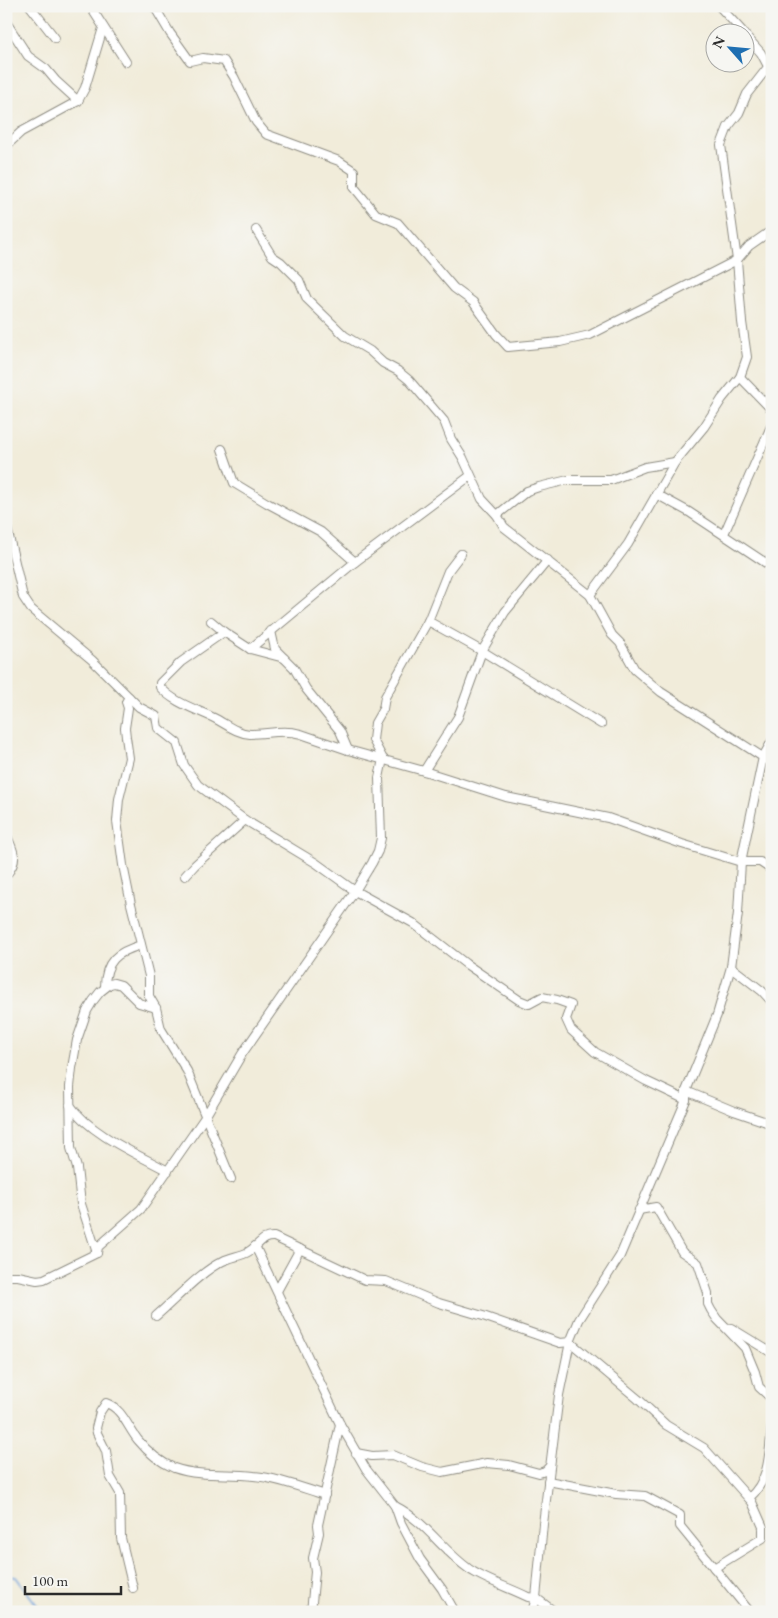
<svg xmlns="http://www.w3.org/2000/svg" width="778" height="1618" font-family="'EB Garamond',serif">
<rect width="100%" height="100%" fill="#f6f6f2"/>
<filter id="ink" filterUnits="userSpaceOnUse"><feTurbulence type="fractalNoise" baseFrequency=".02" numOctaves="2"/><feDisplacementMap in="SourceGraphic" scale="10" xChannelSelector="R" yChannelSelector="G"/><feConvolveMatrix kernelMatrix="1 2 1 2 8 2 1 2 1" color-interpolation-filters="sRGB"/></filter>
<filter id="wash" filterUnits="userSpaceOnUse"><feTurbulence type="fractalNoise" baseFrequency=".0096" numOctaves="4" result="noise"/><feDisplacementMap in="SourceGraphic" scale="20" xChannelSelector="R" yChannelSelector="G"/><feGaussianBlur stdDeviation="1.12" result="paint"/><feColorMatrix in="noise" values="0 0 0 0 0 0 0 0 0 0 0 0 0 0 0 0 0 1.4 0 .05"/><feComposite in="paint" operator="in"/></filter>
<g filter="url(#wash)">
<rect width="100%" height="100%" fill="#f1ecda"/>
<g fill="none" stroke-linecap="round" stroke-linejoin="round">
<polyline stroke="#70a2db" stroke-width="2" points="6,1576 16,1577 42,1612"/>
</g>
</g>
<g filter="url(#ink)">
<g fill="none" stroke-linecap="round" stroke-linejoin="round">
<g stroke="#8e8c82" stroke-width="10">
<g id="minor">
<polyline points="30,6 55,38"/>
<polyline points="90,6 126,62"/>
<polyline points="154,6 170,33 190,61 203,58 224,61 234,77 256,122 266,134 339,161 354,171 354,187 376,214 398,223 454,288 473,302 496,334 508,347 560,342 590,335 737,260 749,246 772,230"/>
<polyline points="719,6 743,32"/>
<polyline points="6,22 28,56 46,69 56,81 78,101"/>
<polyline points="746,36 761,53 772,74"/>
<polyline points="6,146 21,132 78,101 85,88 103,28"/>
<polyline points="256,230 272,256 281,262 299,280 307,299 345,336 370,351 383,363 398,371 409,380 444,421 451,439 463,458 482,499 497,515 504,527 590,595 628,544 675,462 704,427 722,399 740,377 747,357 742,322 737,260 721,145 728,127 739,113 747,94 772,62"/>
<polyline points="740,377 772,410"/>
<polyline points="222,449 234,483 267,503 321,532 355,562"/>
<polyline points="656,494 689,512 772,567"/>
<polyline points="497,515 527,491 539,487 568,480 611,480 645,467 675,462"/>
<polyline points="6,524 23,597 31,609 92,660 139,707 156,716 158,728 177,743 184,765 198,785 214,797 245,820 316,863 355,891 413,923 466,964 519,1000 529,1004 542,997 557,1000 571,1005 566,1019 571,1030 595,1052 646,1081 686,1100"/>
<polyline points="724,534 772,424"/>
<polyline points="590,595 612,635 620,643 635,670 661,692 772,763"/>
<polyline points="211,621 224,632 250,649 284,658"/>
<polyline points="428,621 482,651 601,724"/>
<polyline points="271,631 275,649 294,668 306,689 340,731 348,750"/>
<path d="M 224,632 L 181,662 L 160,683 L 160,687 C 174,703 196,709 214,718 C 226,724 236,733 250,734 C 267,734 284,729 301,734 L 348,750 L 424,771 L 506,797 L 608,818 L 682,844 L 741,862 L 760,862 L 772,870"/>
<polyline points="250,649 355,562 470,476"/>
<polyline points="129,697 126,702 128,708 125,728 126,737 129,758 119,799 117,821 123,865 131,904 149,976 149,996 156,1008 161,1029 187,1071 231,1179"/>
<polyline points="424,771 458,717 482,651 505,612 548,560"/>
<path d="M 6,834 C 13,851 20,859 6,875"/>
<polyline points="185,876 195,865 245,820"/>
<polyline points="731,967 762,991 772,1002"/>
<path d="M 105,987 C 105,961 117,952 141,945"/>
<polyline points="686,1091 734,1111 772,1124"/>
<path d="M 70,1105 C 90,1134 137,1154 168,1171"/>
<polyline points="639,1210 656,1207 682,1252 698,1263 708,1293 708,1304 711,1310 717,1319 745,1348 755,1372 759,1387 772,1399"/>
<polyline points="255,1246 340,1424 366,1469 395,1506 401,1523 420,1559 442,1589 455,1612"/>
<polyline points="97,1253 81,1204 77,1168 71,1148 70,1087 72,1068 77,1040 87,1011 93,1001 100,992 110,984 114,983 121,985 139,1003 156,1008"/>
<polyline points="6,1276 18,1276 37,1280 44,1279 97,1253 98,1247 141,1209 205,1117 242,1054 355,891 372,863 378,851 381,838 379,778 383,759 373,740 375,723 383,709 385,697 428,621 448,571 461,554"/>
<polyline points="277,1291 300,1249"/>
<path d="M 156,1316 C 176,1299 200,1272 223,1261 C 231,1257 241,1256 248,1252 C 259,1246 261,1236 274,1237 L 365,1280 L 386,1281 L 439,1303 L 483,1316 L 560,1343 L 570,1342 L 638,1399 L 666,1425 L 704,1448 L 752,1502 L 763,1527 L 763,1538 L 714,1568"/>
<polyline points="731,1328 772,1353"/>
<polyline points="356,1453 372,1456 393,1455 422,1467 442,1472 487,1463 509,1465 539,1473 545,1471 550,1466"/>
<polyline points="548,1481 616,1494 645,1496 680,1515 680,1526 750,1612"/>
<path d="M 749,1498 C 771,1479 769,1451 772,1425"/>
<path d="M 395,1506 C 425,1521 442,1550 469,1569 C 485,1580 510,1588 528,1597 L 536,1598 L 555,1612"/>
<path d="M 133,1588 L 121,1538 L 120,1493 L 110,1476 L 106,1451 L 97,1433 L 96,1428 L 100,1412 L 106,1403 C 122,1408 128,1428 138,1440 C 147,1451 160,1462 174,1468 C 200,1477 228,1473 254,1476 C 278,1478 302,1488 325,1495"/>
<polyline points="311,1612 315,1572 313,1558 319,1533 318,1525 340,1424"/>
<polyline points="532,1612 536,1598 543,1524 559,1395 570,1342 579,1320 620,1256 686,1100 686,1091 717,1015 731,967 738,913 741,862 763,757 772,741"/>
</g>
</g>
<use href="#minor" stroke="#fff" stroke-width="8"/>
</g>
</g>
<rect width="778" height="1618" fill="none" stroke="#f6f6f2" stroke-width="25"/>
<g transform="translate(730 48) rotate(297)"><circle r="24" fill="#f6f6f2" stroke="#a5a5a2"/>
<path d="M0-4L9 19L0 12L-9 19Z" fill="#1f6fb2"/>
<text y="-8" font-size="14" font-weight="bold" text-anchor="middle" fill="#2b2b2b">N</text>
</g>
<path d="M25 1586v8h96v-8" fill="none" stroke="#2b2b2b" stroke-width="2.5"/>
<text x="32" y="1586" font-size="15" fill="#2b2b2b" stroke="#f6f6f2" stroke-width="4" paint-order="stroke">100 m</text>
</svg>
